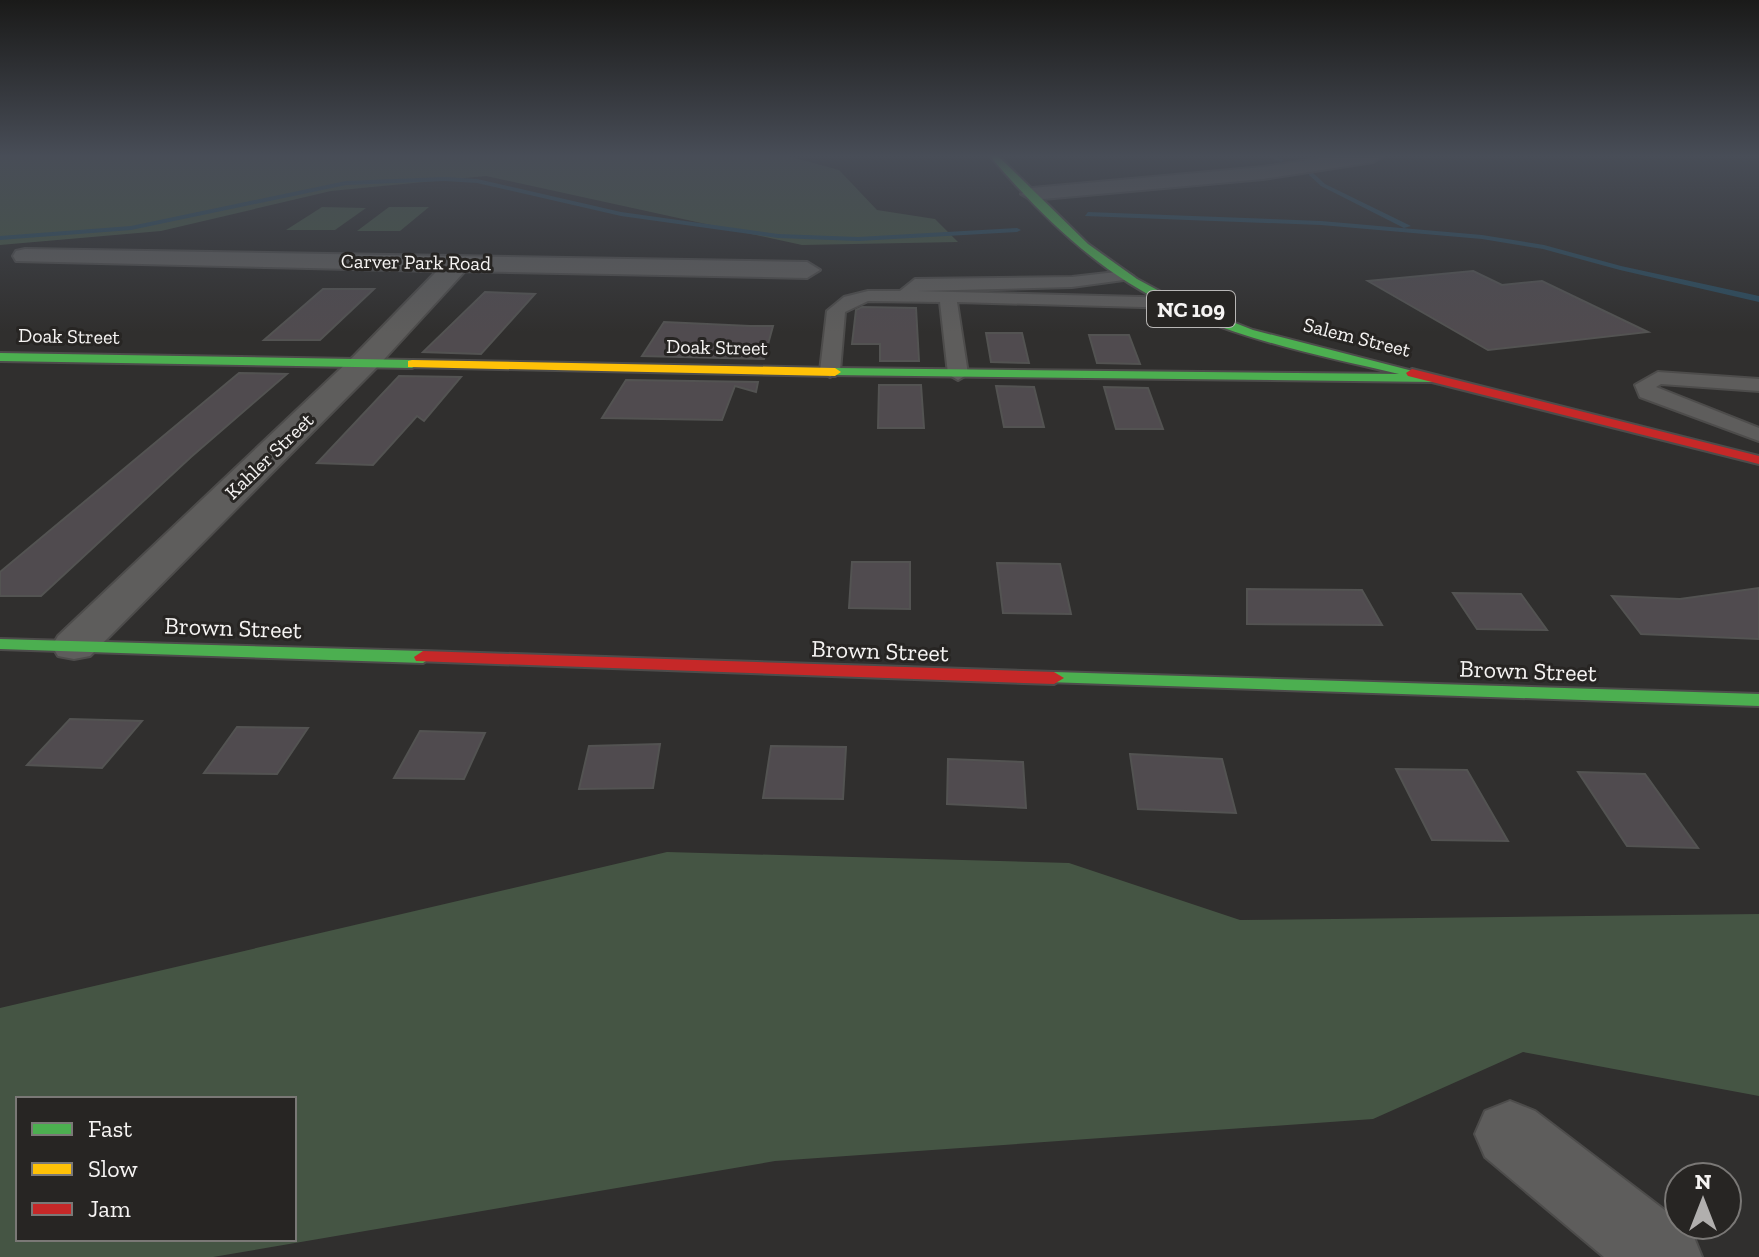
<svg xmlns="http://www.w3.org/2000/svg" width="1759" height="1257" font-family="'Zilla Slab',serif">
<rect width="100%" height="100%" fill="#302f2e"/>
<g fill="#455544" fill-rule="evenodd">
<polygon points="0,156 788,156 839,170 877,210 935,219 958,242 802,245 486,176 331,191 161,231 0,245"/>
<polygon points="322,207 366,208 335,230 286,230"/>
<polygon points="389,207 429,207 400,231 357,231"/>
<path d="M 667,852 L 1069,863 L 1240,920 L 1759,914 L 1759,1096 L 1523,1052 L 1373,1119 L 775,1161 L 213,1257 L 0,1257 L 0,1008 ZM 294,1099 L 294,1239 L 18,1239 L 18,1099 Z"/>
</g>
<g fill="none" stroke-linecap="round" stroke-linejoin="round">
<g fill="#2c4b5c" fill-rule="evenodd">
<polygon points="1267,156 1275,156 1284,160 1281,162"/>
<polygon points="1309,173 1313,173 1325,184 1411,226 1404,228 1321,186 1309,175"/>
<polygon points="445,177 477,179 621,212 778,234 858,237 1017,228 1021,230 1017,232 858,241 778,238 621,216 477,183 445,181 346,185 131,230 0,240 0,236 131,226 346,181"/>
<polygon points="1088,212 1321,221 1482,235 1544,245 1621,266 1759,296 1759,302 1620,270 1543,249 1482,239 1321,225 1085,216"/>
</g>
</g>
<g fill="#504b4f" stroke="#535352" stroke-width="2">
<polygon points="1473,271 1502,285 1542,281 1648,332 1488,350 1368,281"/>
<polygon points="323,289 374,289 320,340 264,340"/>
<polygon points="485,292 535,294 481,354 423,352"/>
<polygon points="862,307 916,308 919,361 880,361 880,344 852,344 856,310"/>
<polygon points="664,322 750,326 773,326 764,359 642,356"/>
<polygon points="986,333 1022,333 1029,363 991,362"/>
<polygon points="1089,335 1129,335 1140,364 1097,363"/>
<polygon points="239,373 287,374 191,457 41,596 0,596 0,572"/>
<polygon points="399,376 461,377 424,421 417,416 373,465 317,463"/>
<polygon points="626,380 758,382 756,392 735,386 722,420 602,418"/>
<polygon points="879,385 921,385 924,428 878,428"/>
<polygon points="996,386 1034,387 1044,427 1004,427"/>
<polygon points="1104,387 1148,388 1163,429 1116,429"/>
<polygon points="852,562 910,562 910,609 849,608"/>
<polygon points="997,563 1060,564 1071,614 1003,613"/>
<polygon points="1759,588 1759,639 1641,634 1612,596 1680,599"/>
<polygon points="1247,589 1362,590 1382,625 1247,624"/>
<polygon points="1453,593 1521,594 1547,630 1477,629"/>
<polygon points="70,719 142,721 102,768 27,765"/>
<polygon points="237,727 308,728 277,774 204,773"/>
<polygon points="420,731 485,733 464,779 394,778"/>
<polygon points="660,744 653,788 579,789 589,746"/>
<polygon points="771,746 846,747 843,799 763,798"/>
<polygon points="1130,754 1222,759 1236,813 1138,809"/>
<polygon points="948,759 1023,762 1026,808 947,804"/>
<polygon points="1396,769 1467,770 1508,841 1432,840"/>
<polygon points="1578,772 1645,774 1698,848 1627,846"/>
</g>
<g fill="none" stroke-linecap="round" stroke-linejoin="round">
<g stroke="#4d4c4b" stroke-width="4">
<g id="lane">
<polygon points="1125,271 1133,276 1131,279 1072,287 918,291 1178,298 1187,303 1178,308 957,302 968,374 958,380 948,374 940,302 868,301 845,312 840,371 830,377 820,371 827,311 844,297 868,291 900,291 915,279 1072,277"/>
<polygon points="1658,372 1759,379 1759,391 1661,384 1656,387 1759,428 1759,441 1640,397 1635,385"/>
</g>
</g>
<g stroke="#4d4c4b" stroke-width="4">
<g id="street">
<polygon points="1336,156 1383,156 1373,162 1263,179 1032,200 1021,194 1032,188 1263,167"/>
<polygon points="25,249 807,262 820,270 807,278 465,271 376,368 90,656 74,659 58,656 52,646 58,636 354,356 437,271 16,261 13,256 16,251"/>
<polygon points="1510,1101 1535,1111 1679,1221 1679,1225 1691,1230 1702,1257 1604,1257 1485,1157 1475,1134 1485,1111"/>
</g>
</g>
<g stroke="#4d4c4b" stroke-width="4">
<g id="fast">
<path d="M 990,156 L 998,156 L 1088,244 L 1137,279 L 1174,299 L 1253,330 L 1440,378 L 1434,382 L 831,375 L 829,372 L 835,368 L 1399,374 C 1308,353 1210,334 1129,283 C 1076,250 1030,203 990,156 Z"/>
<polygon points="0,353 412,360 418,364 412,368 0,361"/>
<polygon points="0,639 423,651 432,657 423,663 0,649"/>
<polygon points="1054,672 1759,694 1759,706 1047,682 1044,678"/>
</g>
</g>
<g stroke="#4d4c4b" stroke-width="4">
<polygon id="slow" points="412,360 835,368 841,372 835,376 408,367 408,361"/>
</g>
<g stroke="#4d4c4b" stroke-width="4">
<g id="jam">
<polygon points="1412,369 1759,456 1759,464 1408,376 1406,373"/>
<polygon points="423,651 1054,672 1064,678 1054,684 416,661 414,657"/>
</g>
</g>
<use href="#lane" fill="#5e5d5c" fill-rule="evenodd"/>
<use href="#street" fill="#5e5d5c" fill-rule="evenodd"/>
<use href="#fast" fill="#4caf50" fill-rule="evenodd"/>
<use href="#slow" fill="#ffc107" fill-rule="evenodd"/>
<use href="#jam" fill="#c62828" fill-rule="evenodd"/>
</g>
<linearGradient id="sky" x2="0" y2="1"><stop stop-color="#1a1a19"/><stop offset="0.47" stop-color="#484d57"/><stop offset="1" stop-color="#484d57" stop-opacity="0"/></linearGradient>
<rect width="1759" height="332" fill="url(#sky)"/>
<g text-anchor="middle" stroke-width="6" stroke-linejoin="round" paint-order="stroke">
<g font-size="20" fill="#f6f4f3" stroke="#272523">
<text transform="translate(416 262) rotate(1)" y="7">Carver Park Road</text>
<text transform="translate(69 336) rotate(1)" y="7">Doak Street</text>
<text transform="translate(1357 337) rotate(14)" y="7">Salem Street</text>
<text transform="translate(717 347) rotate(1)" y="7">Doak Street</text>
<text transform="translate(269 456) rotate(-44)" y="7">Kahler Street</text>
</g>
<rect fill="#272523" stroke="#b8b6b5" stroke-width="2" x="1147" y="291" width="88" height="36" rx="6"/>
<g font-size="22" font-weight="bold" fill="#f6f4f3">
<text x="1191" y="317">NC 109</text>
</g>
<g font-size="24" fill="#f6f4f3" stroke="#272523">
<text transform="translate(233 628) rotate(2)" y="8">Brown Street</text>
<text transform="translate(880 651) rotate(2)" y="8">Brown Street</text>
<text transform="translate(1528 671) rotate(2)" y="8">Brown Street</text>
</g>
</g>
<rect x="16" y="1097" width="280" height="144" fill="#272523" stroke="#7a7876" stroke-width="2"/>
<rect x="32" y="1123" width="40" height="12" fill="#4caf50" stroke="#7a7876" stroke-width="2"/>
<text x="88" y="1137" font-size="24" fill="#f6f4f3">Fast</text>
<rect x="32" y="1163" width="40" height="12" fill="#ffc107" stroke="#7a7876" stroke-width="2"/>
<text x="88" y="1177" font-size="24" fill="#f6f4f3">Slow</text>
<rect x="32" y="1203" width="40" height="12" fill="#c62828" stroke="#7a7876" stroke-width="2"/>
<text x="88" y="1217" font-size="24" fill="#f6f4f3">Jam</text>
<g transform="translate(1703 1201)"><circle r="38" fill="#272523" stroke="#7a7876" stroke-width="2"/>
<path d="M0-6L14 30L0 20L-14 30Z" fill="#b1afae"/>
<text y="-12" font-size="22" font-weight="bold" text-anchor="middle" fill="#f6f4f3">N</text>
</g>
</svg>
